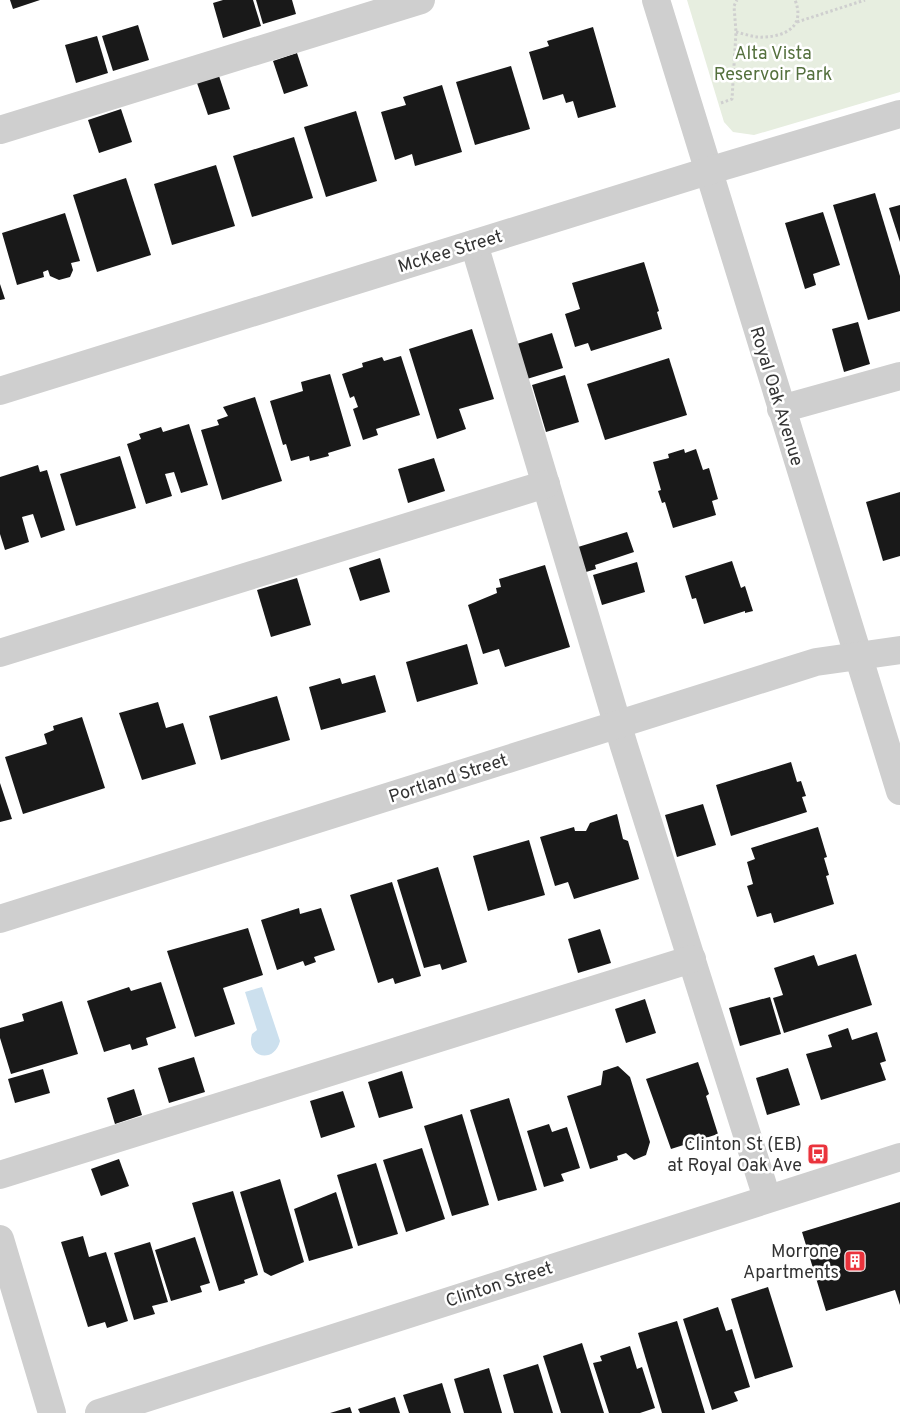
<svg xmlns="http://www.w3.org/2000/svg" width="900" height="1413" font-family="Overpass,sans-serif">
<rect width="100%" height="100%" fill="#fff"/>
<polygon fill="#e7eee0" points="687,0 900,0 900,92 754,135 733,132 724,122"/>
<path fill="#cce0ee" d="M 262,987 L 280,1041 C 274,1065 245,1057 252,1034 L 257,1030 L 245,992 Z"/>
<g fill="#191919">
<polygon points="10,0 40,0 13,9"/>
<polygon points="223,0 253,0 261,26 223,38 213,3"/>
<polygon points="256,0 292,0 296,14 263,24"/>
<polygon points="138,25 149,60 113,71 102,36"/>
<polygon points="593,27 616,107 578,118 573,101 566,103 563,94 543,100 529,52 549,46 547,41"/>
<polygon points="97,36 108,73 76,83 65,45"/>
<polygon points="297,53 308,86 284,94 273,61"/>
<polygon points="511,66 530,129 475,145 456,82"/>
<polygon points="219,76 230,109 208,115 197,83"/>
<polygon points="442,85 462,152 415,166 412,154 395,160 381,112 406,105 403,97"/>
<polygon points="121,109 132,142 99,153 88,120"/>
<polygon points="356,111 377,181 326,197 304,127"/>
<polygon points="294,137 313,198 252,217 233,156"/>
<polygon points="216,165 235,226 172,245 154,184"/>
<polygon points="126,178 151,255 97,272 73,195"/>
<polygon points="875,193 900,276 900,311 868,320 833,205"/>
<polygon points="900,205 900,242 889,208"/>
<polygon points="823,212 840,265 813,274 816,285 805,289 785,223"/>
<polygon points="65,213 80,261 71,263 73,270 70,277 59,280 50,276 48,270 43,272 44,277 17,285 2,233"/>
<polygon points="644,262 659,311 657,312 662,329 591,351 588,343 575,347 565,314 580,309 572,283"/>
<polygon points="0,284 5,299 0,300"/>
<polygon points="858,322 870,364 844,372 832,329"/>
<polygon points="472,329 494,399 459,409 466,429 437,439 409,349"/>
<polygon points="552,333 563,368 527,379 517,344"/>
<polygon points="401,356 420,415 376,429 378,435 363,440 353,409 358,407 354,396 350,398 342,374 363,367 362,363 382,357 384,361"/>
<polygon points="669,358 687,415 605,440 587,384"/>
<polygon points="330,374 351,446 328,453 329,456 310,461 309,456 291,461 286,444 283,445 270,401 303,391 301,382"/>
<polygon points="565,375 579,422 546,432 532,385"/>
<polygon points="255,397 282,481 222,500 201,430 219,425 217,420 228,416 223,407"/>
<polygon points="189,424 208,485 181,493 174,472 165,474 172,496 146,504 127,444 141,439 139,434 161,427 163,432"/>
<polygon points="684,449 685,453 696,449 703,470 709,468 718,499 712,501 716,515 673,528 665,502 662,503 658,491 661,490 653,462 669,458 668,454"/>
<polygon points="120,456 136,508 76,526 60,474"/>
<polygon points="434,458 445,491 408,503 398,469"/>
<polygon points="38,465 40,472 47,470 65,530 41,538 33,514 22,517 29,542 5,550 0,534 0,477"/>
<polygon points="900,492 900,556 883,561 866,502"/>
<polygon points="627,532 634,552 595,565 596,569 586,572 578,547"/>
<polygon points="380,558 390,592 360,601 349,568"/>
<polygon points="732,561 741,588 745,586 753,611 745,613 745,611 704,624 696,598 692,599 685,576"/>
<polygon points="637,562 645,592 602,605 593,575"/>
<polygon points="545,565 570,647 505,667 499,649 483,654 468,605 497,593 496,588 501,587 499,579"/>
<polygon points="297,578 311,625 271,637 257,590"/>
<polygon points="467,644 478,684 417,702 406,662"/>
<polygon points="375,675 386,712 321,730 309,687 340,678 342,684"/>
<polygon points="277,696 290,740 221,760 209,716"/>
<polygon points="158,702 166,728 183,723 196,764 142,780 119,713"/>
<polygon points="82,717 105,788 23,814 5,757 47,744 44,734 54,730 53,726"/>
<polygon points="791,762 797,782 801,781 806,796 802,797 807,812 731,836 716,785"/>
<polygon points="0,783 12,819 0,822"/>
<polygon points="703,804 716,845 677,857 665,815"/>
<polygon points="617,814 623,839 628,841 639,879 574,899 568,882 555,886 540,837 574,827 575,831 586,831 590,823"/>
<polygon points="818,827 827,857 824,858 829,875 826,876 834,904 774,923 771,913 757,917 747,886 753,884 747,862 755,859 751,848"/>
<polygon points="529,840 545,895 488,911 473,856"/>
<polygon points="438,867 467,962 442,970 440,964 424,968 397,880"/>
<polygon points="392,882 421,976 395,984 393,978 378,983 350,895"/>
<polygon points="299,908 300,914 321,908 335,950 314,957 316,962 305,966 303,961 277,970 261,920"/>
<polygon points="248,928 263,975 223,988 235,1024 195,1037 167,951"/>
<polygon points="600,929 611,963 578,973 568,939"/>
<polygon points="856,954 872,1005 784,1033 773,998 783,995 774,968 814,955 818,966"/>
<polygon points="161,982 176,1028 146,1038 148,1045 132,1050 130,1044 104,1052 87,1001 129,987 131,991"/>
<polygon points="770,997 781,1034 740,1046 729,1008"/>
<polygon points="645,999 656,1033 626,1043 615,1009"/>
<polygon points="62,1001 78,1054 11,1074 0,1038 0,1028 24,1021 22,1014"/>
<polygon points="848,1028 852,1040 877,1032 886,1061 880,1063 886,1080 821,1100 806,1054 832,1047 828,1035"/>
<polygon points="194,1057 205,1092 169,1103 158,1068"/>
<polygon points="698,1062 709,1094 706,1096 718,1134 671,1149 646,1079"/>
<polygon points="618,1066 630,1077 650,1142 646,1155 634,1160 626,1153 617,1156 618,1160 590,1169 567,1096 601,1085 603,1071"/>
<polygon points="788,1068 800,1105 767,1115 756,1078"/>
<polygon points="43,1069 50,1093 15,1103 8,1079"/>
<polygon points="402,1071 413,1108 379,1118 368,1082"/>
<polygon points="134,1089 142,1115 115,1124 107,1098"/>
<polygon points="343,1091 355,1127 321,1138 310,1101"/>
<polygon points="509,1098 537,1190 498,1201 470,1110"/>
<polygon points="462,1114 489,1205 452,1216 424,1126"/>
<polygon points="549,1124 552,1132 567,1127 580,1168 561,1174 564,1181 544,1187 527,1131"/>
<polygon points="422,1148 445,1219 406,1232 383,1160"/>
<polygon points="119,1159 129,1186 101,1196 91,1169"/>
<polygon points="376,1163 398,1234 358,1246 337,1175"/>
<polygon points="280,1179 304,1262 271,1276 264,1272 240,1192"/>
<polygon points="233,1191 258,1275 244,1280 245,1283 219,1291 192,1203"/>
<polygon points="336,1192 353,1248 309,1261 294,1209"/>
<polygon points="900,1202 900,1305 895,1290 826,1311 802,1232"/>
<polygon points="83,1236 89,1257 106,1252 128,1321 107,1328 105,1322 88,1327 61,1242"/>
<polygon points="195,1237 210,1283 200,1286 202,1292 171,1301 155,1250"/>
<polygon points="150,1242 168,1302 152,1306 155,1314 134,1320 114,1253"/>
<polygon points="768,1287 793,1367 755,1379 731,1299"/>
<polygon points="718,1307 726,1331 732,1329 750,1387 734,1392 738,1401 712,1410 683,1319"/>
<polygon points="677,1321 705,1413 662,1413 638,1333"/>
<polygon points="582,1343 604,1413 561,1413 543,1356"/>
<polygon points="630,1346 637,1369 642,1367 655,1408 640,1413 609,1413 593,1363 602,1361 600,1356"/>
<polygon points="538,1364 553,1413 514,1413 503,1375"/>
<polygon points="489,1368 502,1413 464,1413 454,1379"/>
<polygon points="442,1383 451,1413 409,1413 403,1395"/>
<polygon points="395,1397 400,1413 360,1413 358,1409"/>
<polygon points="350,1407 352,1413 330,1413"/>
</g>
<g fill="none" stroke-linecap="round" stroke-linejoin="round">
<g stroke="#cfcfcf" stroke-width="3" stroke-dasharray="2.5 2.5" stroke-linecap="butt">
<polyline points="797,22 865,0"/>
<path d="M 736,32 C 745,34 755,38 764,37 C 788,36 805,25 795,0"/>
<polyline points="721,103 732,99 736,32 734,6 737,0"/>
</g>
<g stroke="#cfcfcf" stroke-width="28">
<polyline points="656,0 900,791"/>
<polyline points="0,130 421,0"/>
<polyline points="474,244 624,746 767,1198"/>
<polyline points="0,391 708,171 900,114"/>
<polyline points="781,409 900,376"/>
<polyline points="0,653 546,484"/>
<polyline points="0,919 816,662 900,650"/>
<polyline points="0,1175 692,959"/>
<polyline points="0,1239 52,1413"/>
<polyline points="99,1413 900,1157"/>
</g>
</g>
<defs>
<g id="bus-square" transform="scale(1.125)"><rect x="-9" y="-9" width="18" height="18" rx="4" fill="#ea333c" stroke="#fff"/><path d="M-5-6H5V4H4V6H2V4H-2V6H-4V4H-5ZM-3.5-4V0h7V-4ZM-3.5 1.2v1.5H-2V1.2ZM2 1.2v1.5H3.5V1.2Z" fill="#fff"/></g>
<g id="building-square" transform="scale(1.125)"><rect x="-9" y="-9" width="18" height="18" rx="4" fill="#ea333c" stroke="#fff"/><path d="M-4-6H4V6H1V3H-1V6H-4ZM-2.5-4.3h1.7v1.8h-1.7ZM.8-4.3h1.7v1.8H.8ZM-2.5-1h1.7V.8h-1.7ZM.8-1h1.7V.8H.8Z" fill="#fff"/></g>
</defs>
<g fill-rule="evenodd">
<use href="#bus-square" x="818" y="1154"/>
<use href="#building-square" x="855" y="1261"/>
</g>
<g text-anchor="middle" stroke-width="5" stroke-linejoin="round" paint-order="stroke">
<g font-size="18" fill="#54703d" stroke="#fff">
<text x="773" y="59">Alta Vista<tspan x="773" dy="21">Reservoir Park</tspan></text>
</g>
<g font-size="18" fill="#323232" stroke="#fff">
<text transform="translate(450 251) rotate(-17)" y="6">McKee Street</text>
<text transform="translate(777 396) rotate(73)" y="6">Royal Oak Avenue</text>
<text transform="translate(448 778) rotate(-18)" y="6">Portland Street</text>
<text transform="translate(499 1284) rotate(-18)" y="6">Clinton Street</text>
</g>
<g font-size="18" fill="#323232" stroke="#fff" text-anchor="end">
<text x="802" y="1150">Clinton St (EB)<tspan x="802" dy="21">at Royal Oak Ave</tspan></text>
<text x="839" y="1257">Morrone<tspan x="839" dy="21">Apartments</tspan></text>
</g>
</g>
</svg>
